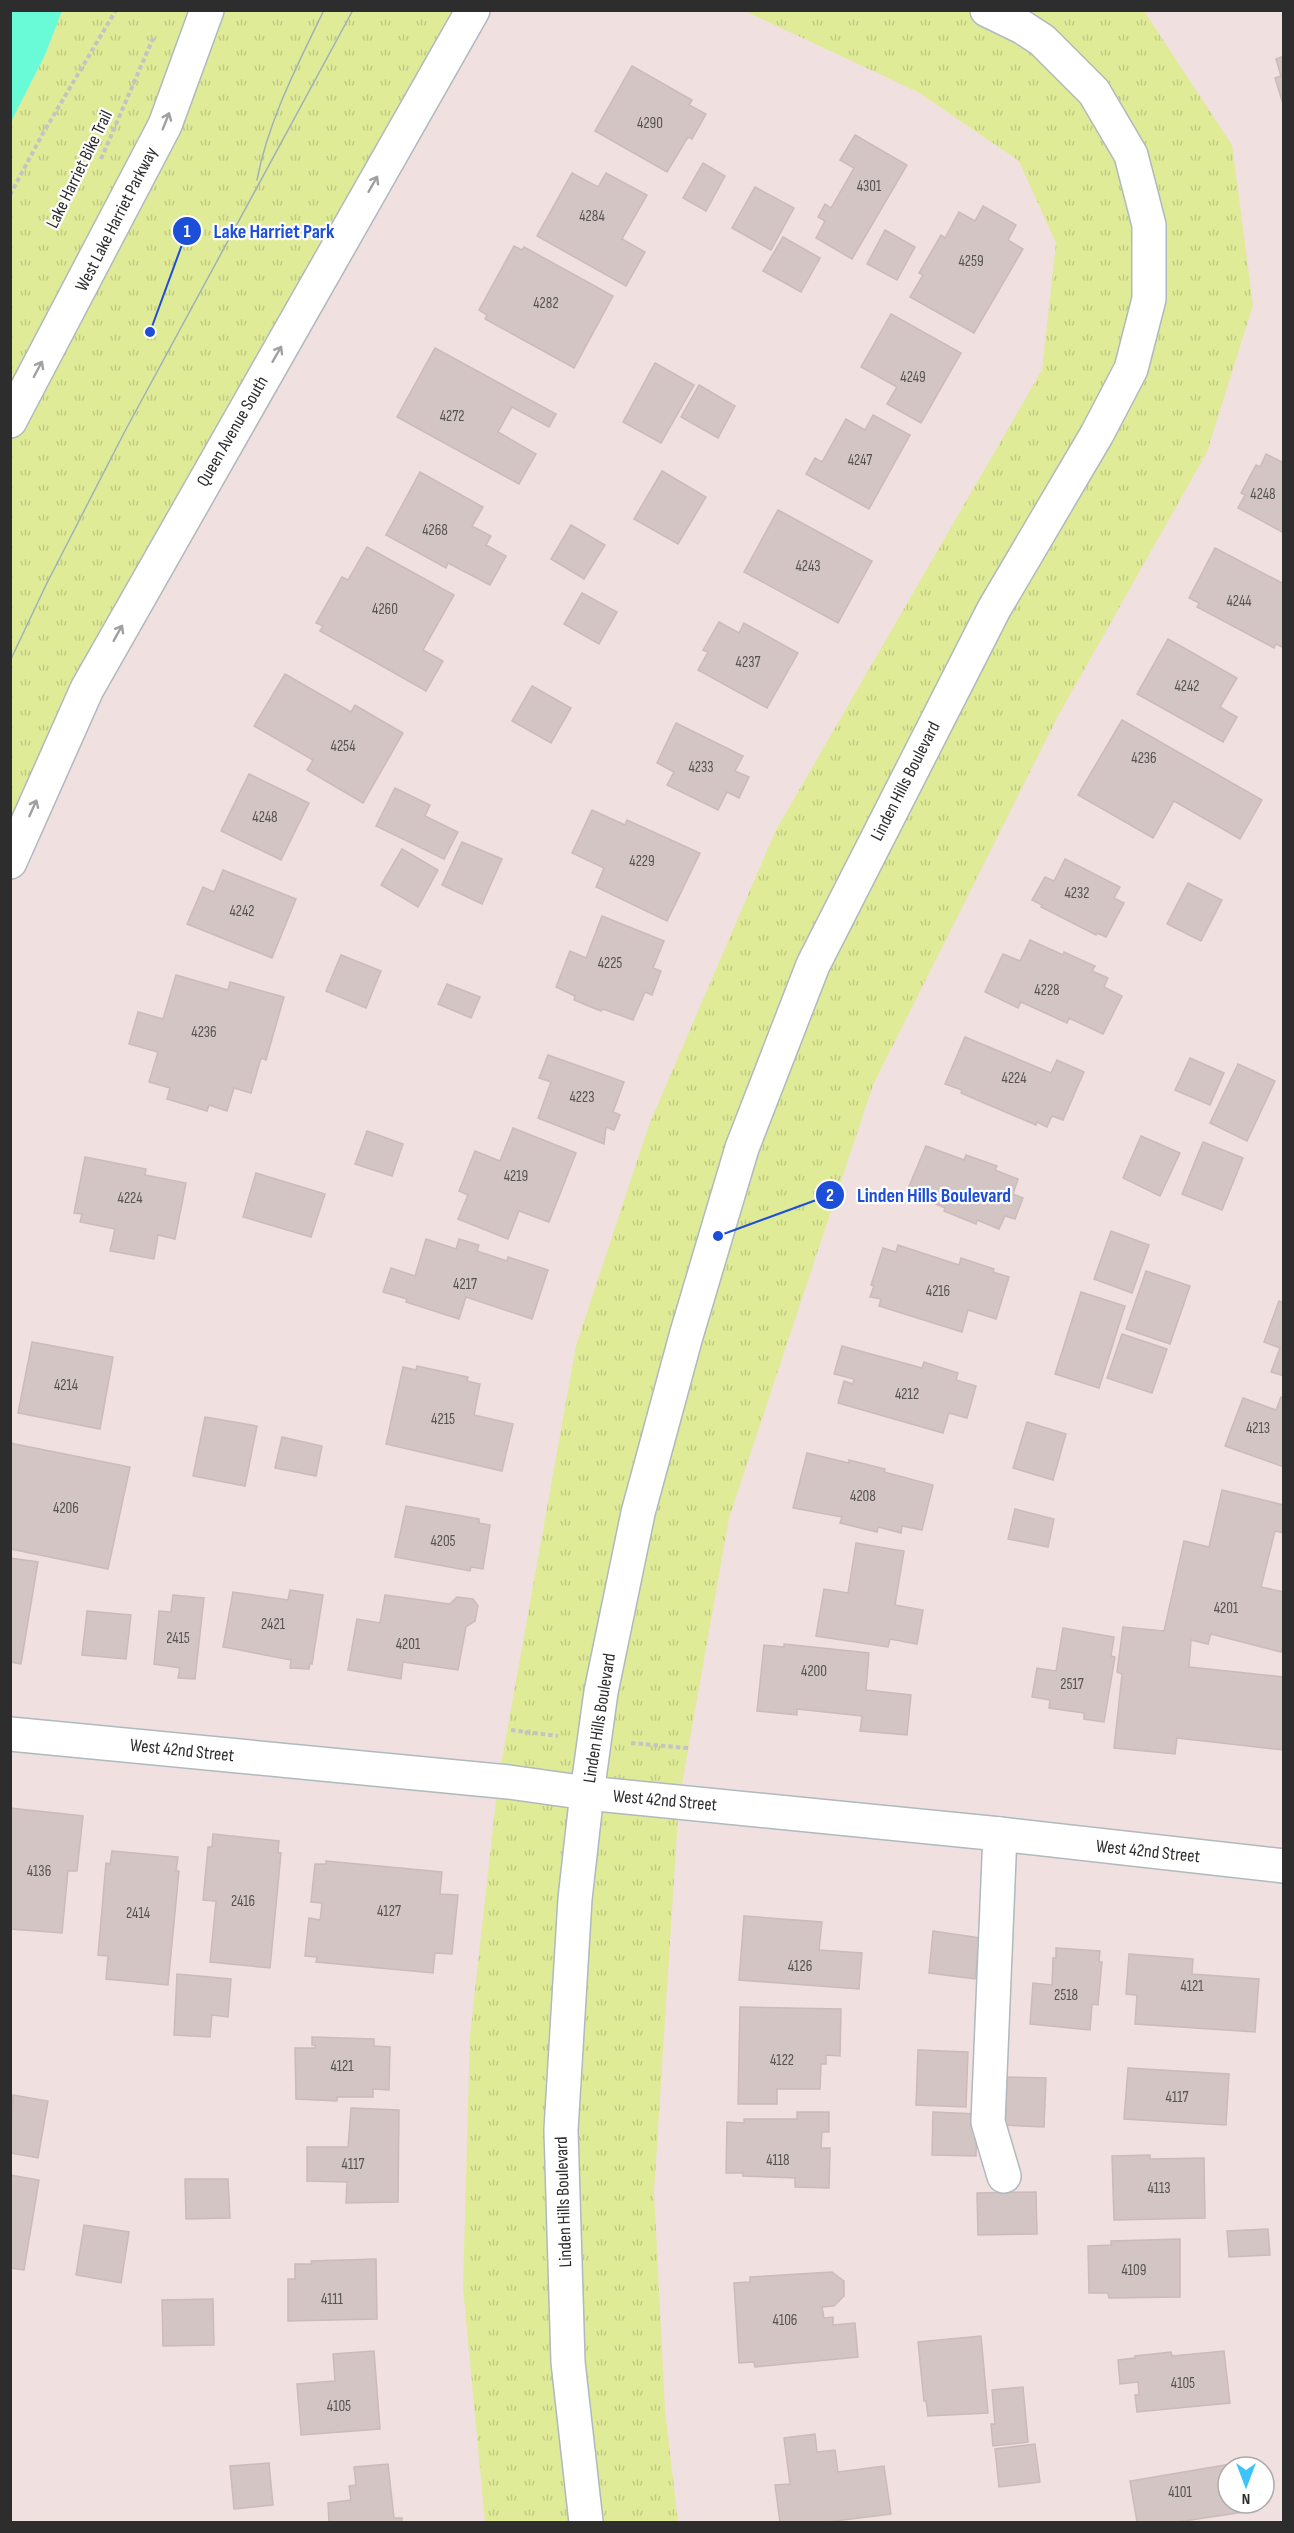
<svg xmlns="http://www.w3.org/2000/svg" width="1294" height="2533" font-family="'Sofia Sans Condensed',sans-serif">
<defs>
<pattern id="grass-tufts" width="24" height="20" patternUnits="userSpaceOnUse" patternTransform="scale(1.5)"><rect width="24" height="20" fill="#dfeb97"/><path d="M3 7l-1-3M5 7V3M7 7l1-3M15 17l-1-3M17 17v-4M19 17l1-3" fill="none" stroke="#c0ca82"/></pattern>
</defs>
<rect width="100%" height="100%" fill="#f0e0df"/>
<g fill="url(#grass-tufts)">
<polygon points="62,11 473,11 11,862 11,122 45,55"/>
<polygon points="745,11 1144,11 1232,145 1253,305 1207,452 1058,716 873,1085 729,1518 679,1801 654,2192 665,2410 678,2522 485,2522 463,2287 470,2036 498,1782 576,1346 649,1125 776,830 1042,370 1056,243 1019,161 918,92"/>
</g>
<polygon fill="#69fbd7" points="11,10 62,11 45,55 11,122"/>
<g fill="#d2c5c3" stroke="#ccbbb8" stroke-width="1.5">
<polygon points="1284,56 1284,107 1275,78 1281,76 1276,59"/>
<polygon points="632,66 692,100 689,105 706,114 692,139 688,137 667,172 595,131"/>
<polygon points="855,135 907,165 852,259 816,238 825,221 818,217 825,204 831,208 854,168 840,160"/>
<polygon points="703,163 725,176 706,211 683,198"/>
<polygon points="572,173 598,187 606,173 647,195 622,239 645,252 626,286 537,236"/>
<polygon points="755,187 794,208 771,250 732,228"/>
<polygon points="983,206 1016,225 1008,240 1023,249 974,333 910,297 923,275 919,273 941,235 945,238 959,212 975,221"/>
<polygon points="885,230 915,247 897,280 867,264"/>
<polygon points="783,237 820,258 801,292 763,271"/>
<polygon points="514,246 522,250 524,247 613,296 574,368 485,319 487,315 479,310"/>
<polygon points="891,314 961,353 921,423 887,404 897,387 861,367"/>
<polygon points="435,348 556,414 549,427 512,407 498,432 536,454 519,484 397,417"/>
<polygon points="655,363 694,385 661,443 623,422"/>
<polygon points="699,385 735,406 718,438 681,417"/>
<polygon points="873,415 910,435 869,509 806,474 815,458 822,462 846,419 865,430"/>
<polygon points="1266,454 1284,463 1284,533 1238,508 1245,495 1241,493 1256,465 1260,467"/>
<polygon points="662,471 706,497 678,544 634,519"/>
<polygon points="420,472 483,507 472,526 491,536 486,545 506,556 490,585 448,563 446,568 386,535"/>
<polygon points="778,510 872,561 838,623 744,572"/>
<polygon points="571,525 605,545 584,579 551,559"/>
<polygon points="367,547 454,595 423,650 443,661 426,691 320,631 323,626 316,623 342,577 348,580"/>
<polygon points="1215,548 1284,584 1284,648 1276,644 1274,648 1197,607 1199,603 1189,598"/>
<polygon points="582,593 617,612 599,644 564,624"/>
<polygon points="719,622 739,633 744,623 798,653 767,708 698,670 708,652 703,650"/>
<polygon points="1168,639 1237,678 1220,707 1237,717 1223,742 1137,694"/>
<polygon points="285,674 351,712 355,705 403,733 363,803 307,770 313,760 254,726"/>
<polygon points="532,686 571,708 551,743 512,721"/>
<polygon points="1122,720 1262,800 1240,839 1174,801 1153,838 1078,795"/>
<polygon points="676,723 743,756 735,771 749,777 739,798 727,792 718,810 667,785 674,772 657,763"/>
<polygon points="249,774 309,803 281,860 221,831"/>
<polygon points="395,788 430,805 425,816 458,832 444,859 376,826"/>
<polygon points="592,810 625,825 627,820 700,853 667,921 596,887 604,868 572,853"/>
<polygon points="462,842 502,859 482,904 442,885"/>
<polygon points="402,849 438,870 418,907 381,885"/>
<polygon points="1065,859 1120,887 1114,898 1124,903 1106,937 1097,933 1096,935 1041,907 1042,905 1032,900 1045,877 1054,881"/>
<polygon points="223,870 296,899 272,958 187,924 203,887 214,892"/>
<polygon points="1188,883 1222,900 1201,941 1167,924"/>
<polygon points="602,916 664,941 653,968 661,971 652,995 645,992 633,1020 603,1009 601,1011 574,1000 575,996 556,987 570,951 586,958"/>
<polygon points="1030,940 1063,955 1064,952 1095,966 1092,971 1108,978 1104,987 1122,996 1103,1034 1069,1018 1067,1023 1021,1002 1018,1008 985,992 1003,954 1020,961"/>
<polygon points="341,955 381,971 366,1008 326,991"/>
<polygon points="176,975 228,990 230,982 284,997 266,1060 261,1058 251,1093 234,1088 227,1111 209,1105 207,1111 167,1099 170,1088 149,1082 158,1052 129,1044 138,1012 163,1019"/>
<polygon points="447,984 480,997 471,1018 438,1004"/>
<polygon points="965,1037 1051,1073 1057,1060 1084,1072 1063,1120 1052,1116 1047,1127 1037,1122 1036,1125 961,1093 962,1090 945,1084"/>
<polygon points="548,1055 624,1082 613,1112 620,1115 614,1130 606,1127 604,1144 538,1118 551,1082 539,1078"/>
<polygon points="1190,1058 1224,1073 1210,1105 1175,1090"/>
<polygon points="1238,1064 1275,1081 1247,1141 1210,1123"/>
<polygon points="513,1128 576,1153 549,1222 519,1211 508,1239 458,1219 468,1195 459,1191 475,1151 500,1161"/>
<polygon points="367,1131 403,1144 392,1176 355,1164"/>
<polygon points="1141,1136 1180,1153 1160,1196 1123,1178"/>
<polygon points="1203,1142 1243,1158 1222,1210 1182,1194"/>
<polygon points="926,1146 964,1160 966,1155 997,1166 995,1170 1018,1179 1013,1194 1023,1198 1015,1219 1005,1216 999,1229 977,1220 976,1224 944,1211 945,1208 907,1191"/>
<polygon points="85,1157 146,1169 145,1175 186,1183 175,1239 158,1235 154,1259 110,1251 115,1229 80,1222 82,1214 74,1213"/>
<polygon points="256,1173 325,1194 311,1237 243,1217"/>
<polygon points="1111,1231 1149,1245 1132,1293 1094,1279"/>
<polygon points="426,1239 456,1249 459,1239 479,1245 477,1251 507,1261 508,1257 548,1270 532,1319 466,1297 459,1319 406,1302 407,1299 383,1292 391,1268 415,1276"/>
<polygon points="898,1245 959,1265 961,1258 994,1269 993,1272 1009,1277 996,1319 968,1310 962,1332 879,1306 881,1299 870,1297 874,1286 871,1285 883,1248 896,1252"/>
<polygon points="1146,1271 1190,1286 1170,1344 1126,1329"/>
<polygon points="1081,1292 1125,1306 1099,1388 1055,1374"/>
<polygon points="1279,1301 1284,1303 1284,1376 1271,1372 1280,1348 1264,1342"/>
<polygon points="1122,1334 1167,1349 1152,1393 1107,1378"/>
<polygon points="32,1342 113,1357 100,1429 18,1413"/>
<polygon points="842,1346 922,1368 924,1362 958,1373 956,1380 976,1386 967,1418 949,1413 943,1433 838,1403 844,1381 853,1384 854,1379 834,1374"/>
<polygon points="417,1366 468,1377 467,1381 480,1384 474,1415 513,1424 502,1471 386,1444 403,1367 416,1370"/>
<polygon points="1281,1397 1284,1398 1284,1467 1225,1446 1243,1398 1276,1410"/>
<polygon points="205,1417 257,1426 245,1486 193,1476"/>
<polygon points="1027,1422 1066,1434 1053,1480 1013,1468"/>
<polygon points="282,1437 322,1446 316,1476 275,1468"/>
<polygon points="10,1443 130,1467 108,1569 10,1549"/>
<polygon points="807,1453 849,1463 849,1460 885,1469 884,1472 933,1485 922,1530 902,1526 901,1533 878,1527 877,1532 840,1523 842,1517 793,1508"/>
<polygon points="1222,1490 1284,1505 1284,1533 1275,1531 1261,1587 1284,1592 1284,1642 1281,1652 1211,1634 1208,1644 1191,1640 1189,1667 1284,1677 1284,1750 1177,1738 1175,1754 1114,1748 1122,1674 1117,1672 1123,1627 1164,1631 1184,1541 1209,1547"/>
<polygon points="406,1506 479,1519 479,1523 490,1525 483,1569 471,1567 470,1571 395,1557"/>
<polygon points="1015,1509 1054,1519 1048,1547 1008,1539"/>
<polygon points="856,1543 904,1551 895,1605 923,1610 917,1644 890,1639 888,1647 816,1636 824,1589 848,1593"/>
<polygon points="10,1558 38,1562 21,1664 10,1662"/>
<polygon points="290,1590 323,1595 312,1664 310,1663 309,1669 290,1668 291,1660 223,1647 233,1592 288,1600"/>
<polygon points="173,1595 204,1598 195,1679 178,1678 180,1668 154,1664 159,1611 171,1612"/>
<polygon points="385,1595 450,1604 457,1597 473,1599 478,1606 475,1621 466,1627 458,1670 403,1662 401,1679 348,1670 357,1619 380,1623"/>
<polygon points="87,1611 131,1615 126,1659 82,1655"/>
<polygon points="1063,1628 1114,1637 1111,1656 1115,1657 1104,1722 1084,1719 1084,1713 1049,1708 1050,1700 1032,1697 1037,1668 1056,1671"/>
<polygon points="784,1644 869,1653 866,1690 911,1695 907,1735 860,1731 862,1716 797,1709 797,1715 757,1711 764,1645 784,1647"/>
<polygon points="10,1808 83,1816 77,1871 68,1871 62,1933 10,1929"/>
<polygon points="213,1834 279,1841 278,1853 281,1853 270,1968 210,1962 216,1901 203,1900 208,1847 212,1847"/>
<polygon points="112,1851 178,1857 176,1871 179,1871 168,1985 106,1979 108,1956 98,1955 106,1863 110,1864"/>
<polygon points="326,1861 442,1872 440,1894 458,1895 452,1954 435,1953 433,1973 316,1962 317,1957 305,1956 309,1918 320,1920 322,1903 311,1902 315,1864 326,1864"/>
<polygon points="744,1916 822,1922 819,1950 862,1953 859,1989 739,1980"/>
<polygon points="933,1931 980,1938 975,1979 929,1973"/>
<polygon points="1056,1948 1100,1951 1099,1962 1102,1962 1098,2005 1092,2004 1090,2030 1030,2024 1033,1983 1052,1985 1053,1958 1056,1958"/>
<polygon points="1129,1954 1193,1959 1192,1974 1259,1979 1255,2032 1135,2024 1137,1995 1126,1994"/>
<polygon points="177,1974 231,1979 228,2017 212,2015 210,2037 174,2035"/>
<polygon points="740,2007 841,2009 840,2056 826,2055 826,2064 821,2064 820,2089 777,2089 777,2104 738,2104"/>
<polygon points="312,2037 374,2039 374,2046 390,2047 389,2090 373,2089 373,2097 337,2097 337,2101 296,2099 295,2048 315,2048 315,2045 312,2045"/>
<polygon points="918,2050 968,2052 966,2107 916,2105"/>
<polygon points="1128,2068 1229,2074 1226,2125 1124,2119"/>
<polygon points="1002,2077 1046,2078 1044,2127 1000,2125"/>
<polygon points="13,2095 48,2101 38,2158 10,2153"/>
<polygon points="351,2108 399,2110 398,2202 346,2203 347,2182 307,2181 307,2147 348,2147"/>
<polygon points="797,2112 829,2112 829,2132 822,2132 821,2148 830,2148 829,2188 795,2187 795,2178 743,2176 743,2173 726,2173 727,2122 744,2123 744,2119 797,2119"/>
<polygon points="933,2112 977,2114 976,2156 932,2155"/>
<polygon points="1150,2155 1150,2159 1204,2158 1205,2218 1114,2220 1112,2156"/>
<polygon points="10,2175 39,2180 24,2270 10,2268"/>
<polygon points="185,2179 228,2179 230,2218 186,2219"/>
<polygon points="1036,2192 1037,2234 978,2235 977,2193"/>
<polygon points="84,2225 129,2232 121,2283 76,2275"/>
<polygon points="1268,2229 1270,2255 1229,2257 1227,2231"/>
<polygon points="1180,2239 1180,2297 1109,2298 1108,2293 1089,2293 1088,2246 1111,2245 1111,2241"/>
<polygon points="376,2259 377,2319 288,2321 288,2279 295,2279 295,2264 312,2264 311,2261"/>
<polygon points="832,2272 844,2281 844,2296 834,2306 822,2307 824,2318 833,2317 833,2325 855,2323 858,2357 755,2367 754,2362 739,2363 734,2283 750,2282 750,2277"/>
<polygon points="213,2299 214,2345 163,2346 162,2300"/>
<polygon points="981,2336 988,2413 928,2416 926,2401 924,2401 918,2342"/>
<polygon points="374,2351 380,2429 301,2435 297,2384 335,2381 333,2354"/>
<polygon points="1224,2351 1230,2403 1137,2412 1135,2395 1139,2395 1138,2382 1120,2384 1118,2360 1135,2358 1135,2356 1171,2352 1172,2356"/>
<polygon points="1023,2387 1028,2442 993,2446 991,2424 995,2424 992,2390"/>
<polygon points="815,2434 817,2452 835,2450 838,2472 884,2466 891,2514 827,2522 780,2522 775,2485 790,2484 784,2438"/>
<polygon points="1035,2444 1040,2482 999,2487 995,2449"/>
<polygon points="1243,2462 1243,2467 1228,2467 1228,2503 1249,2503 1250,2511 1178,2522 1137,2522 1130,2481"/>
<polygon points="269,2463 273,2505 234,2509 230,2466"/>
<polygon points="388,2464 394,2518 402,2518 402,2522 329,2522 328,2503 351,2500 349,2486 356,2485 354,2467"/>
</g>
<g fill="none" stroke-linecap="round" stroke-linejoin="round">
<g stroke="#afb9be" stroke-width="36">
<g id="minor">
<polyline points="10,421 165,125 207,10"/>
<polyline points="10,862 87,689 473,10"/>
<polyline points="10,1734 509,1782 587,1793 1000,1834 1284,1866"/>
<polyline points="1000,1834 988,2122 1004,2176"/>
<polyline points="586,2522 568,2362 561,2130 575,1899 587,1793 601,1692 638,1513 686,1336 742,1148 813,965 994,609 1097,434 1131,369 1149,299 1149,225 1131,155 1094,92 1042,40 1022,27 987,10"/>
</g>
</g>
<g stroke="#c4c4c4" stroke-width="4" stroke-dasharray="4.5 3" stroke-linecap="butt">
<polyline points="101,159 154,36"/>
<polyline points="10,195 42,135 116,10"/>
<polyline points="511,1730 558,1736"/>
<polyline points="631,1743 687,1748"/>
</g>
<use href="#minor" stroke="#fff" stroke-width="33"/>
<g stroke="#a0b1b9" stroke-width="1.5">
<path d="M 257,180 C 268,121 298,64 324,10"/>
<polyline points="10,661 46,585 125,431 353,10"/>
</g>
</g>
<defs><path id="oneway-shaft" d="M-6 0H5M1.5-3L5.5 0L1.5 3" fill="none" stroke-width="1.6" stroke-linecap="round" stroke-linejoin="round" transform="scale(1.5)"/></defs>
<g stroke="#a0a0a0">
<use href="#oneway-shaft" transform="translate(166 121) rotate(-68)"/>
<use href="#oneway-shaft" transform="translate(373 184) rotate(-60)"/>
<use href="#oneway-shaft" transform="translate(277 354) rotate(-60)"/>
<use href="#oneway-shaft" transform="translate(38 369) rotate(-62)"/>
<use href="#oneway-shaft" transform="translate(118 633) rotate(-61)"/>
<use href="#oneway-shaft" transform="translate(33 808) rotate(-66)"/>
</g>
<g text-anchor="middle" stroke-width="4.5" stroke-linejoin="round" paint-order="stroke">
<g font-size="15" fill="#565352">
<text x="650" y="128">4290</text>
<text x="869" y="191">4301</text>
<text x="592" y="221">4284</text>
<text x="971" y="266">4259</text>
<text x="546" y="308">4282</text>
<text x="913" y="382">4249</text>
<text x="452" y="421">4272</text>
<text x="860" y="465">4247</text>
<text x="1263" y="499">4248</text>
<text x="435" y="535">4268</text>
<text x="808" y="571">4243</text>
<text x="1239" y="606">4244</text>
<text x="385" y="614">4260</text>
<text x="748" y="667">4237</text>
<text x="1187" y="691">4242</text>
<text x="343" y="751">4254</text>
<text x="1144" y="763">4236</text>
<text x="701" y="772">4233</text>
<text x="265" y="822">4248</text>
<text x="642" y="866">4229</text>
<text x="1077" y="898">4232</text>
<text x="242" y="916">4242</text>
<text x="610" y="968">4225</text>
<text x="1047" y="995">4228</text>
<text x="204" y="1037">4236</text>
<text x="1014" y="1083">4224</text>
<text x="582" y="1102">4223</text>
<text x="516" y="1181">4219</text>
<text x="130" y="1203">4224</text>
<text x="465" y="1289">4217</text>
<text x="938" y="1296">4216</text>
<text x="66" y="1390">4214</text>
<text x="907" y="1399">4212</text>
<text x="443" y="1424">4215</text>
<text x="1258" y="1433">4213</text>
<text x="863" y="1501">4208</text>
<text x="66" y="1513">4206</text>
<text x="443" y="1546">4205</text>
<text x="1226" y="1613">4201</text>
<text x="273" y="1629">2421</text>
<text x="178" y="1643">2415</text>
<text x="408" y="1649">4201</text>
<text x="814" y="1676">4200</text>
<text x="1072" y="1689">2517</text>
<text x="39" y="1876">4136</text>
<text x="243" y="1906">2416</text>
<text x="389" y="1916">4127</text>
<text x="138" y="1918">2414</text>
<text x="800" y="1971">4126</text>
<text x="1192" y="1991">4121</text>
<text x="1066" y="2000">2518</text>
<text x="782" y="2065">4122</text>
<text x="342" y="2071">4121</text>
<text x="1177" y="2102">4117</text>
<text x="778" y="2165">4118</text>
<text x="353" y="2169">4117</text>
<text x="1159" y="2193">4113</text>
<text x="1134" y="2275">4109</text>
<text x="332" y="2304">4111</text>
<text x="785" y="2325">4106</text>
<text x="1183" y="2388">4105</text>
<text x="339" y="2411">4105</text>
<text x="1180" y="2497">4101</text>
</g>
<g font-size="18" fill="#2d2d2d" stroke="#fff">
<text transform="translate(79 169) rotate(-64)" y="6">Lake Harriet Bike Trail</text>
<text transform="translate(116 219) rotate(-63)" y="6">West Lake Harriet Parkway</text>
<text transform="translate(232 431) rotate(-60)" y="6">Queen Avenue South</text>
<text transform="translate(905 781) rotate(-63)" y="6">Linden Hills Boulevard</text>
<text transform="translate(599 1718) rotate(-81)" y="6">Linden Hills Boulevard</text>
<text transform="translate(182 1750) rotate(6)" y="6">West 42nd Street</text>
<text transform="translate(665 1800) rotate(5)" y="6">West 42nd Street</text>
<text transform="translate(1148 1851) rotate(6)" y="6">West 42nd Street</text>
<text transform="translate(563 2202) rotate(-92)" y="6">Linden Hills Boulevard</text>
</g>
</g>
<path fill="none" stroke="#1d4ed8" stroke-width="2" d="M150 332L187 231M718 1236L830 1195"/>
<g fill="#1d4ed8" stroke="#fff" stroke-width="2">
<circle cx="150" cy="332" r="6"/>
<circle cx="718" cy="1236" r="6"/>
<circle cx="187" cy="231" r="15"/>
<circle cx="830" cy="1195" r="15"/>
</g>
<g font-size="18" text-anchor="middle" font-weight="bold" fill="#fff">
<text x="187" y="237">1</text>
<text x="830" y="1201">2</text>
</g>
<g font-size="20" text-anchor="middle" font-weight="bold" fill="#1d4ed8" stroke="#fff" stroke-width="4.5" stroke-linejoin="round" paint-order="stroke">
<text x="274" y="238">Lake Harriet Park</text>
<text x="934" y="1202">Linden Hills Boulevard</text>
</g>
<rect width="1294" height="2533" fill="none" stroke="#2d2d2d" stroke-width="24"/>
<g transform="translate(1246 2485) rotate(180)"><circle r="28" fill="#ffffff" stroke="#ababab" stroke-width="1.5"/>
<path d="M0-4.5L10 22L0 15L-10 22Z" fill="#3dc4ff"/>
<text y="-9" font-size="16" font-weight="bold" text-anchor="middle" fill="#2d2d2d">N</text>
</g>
</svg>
